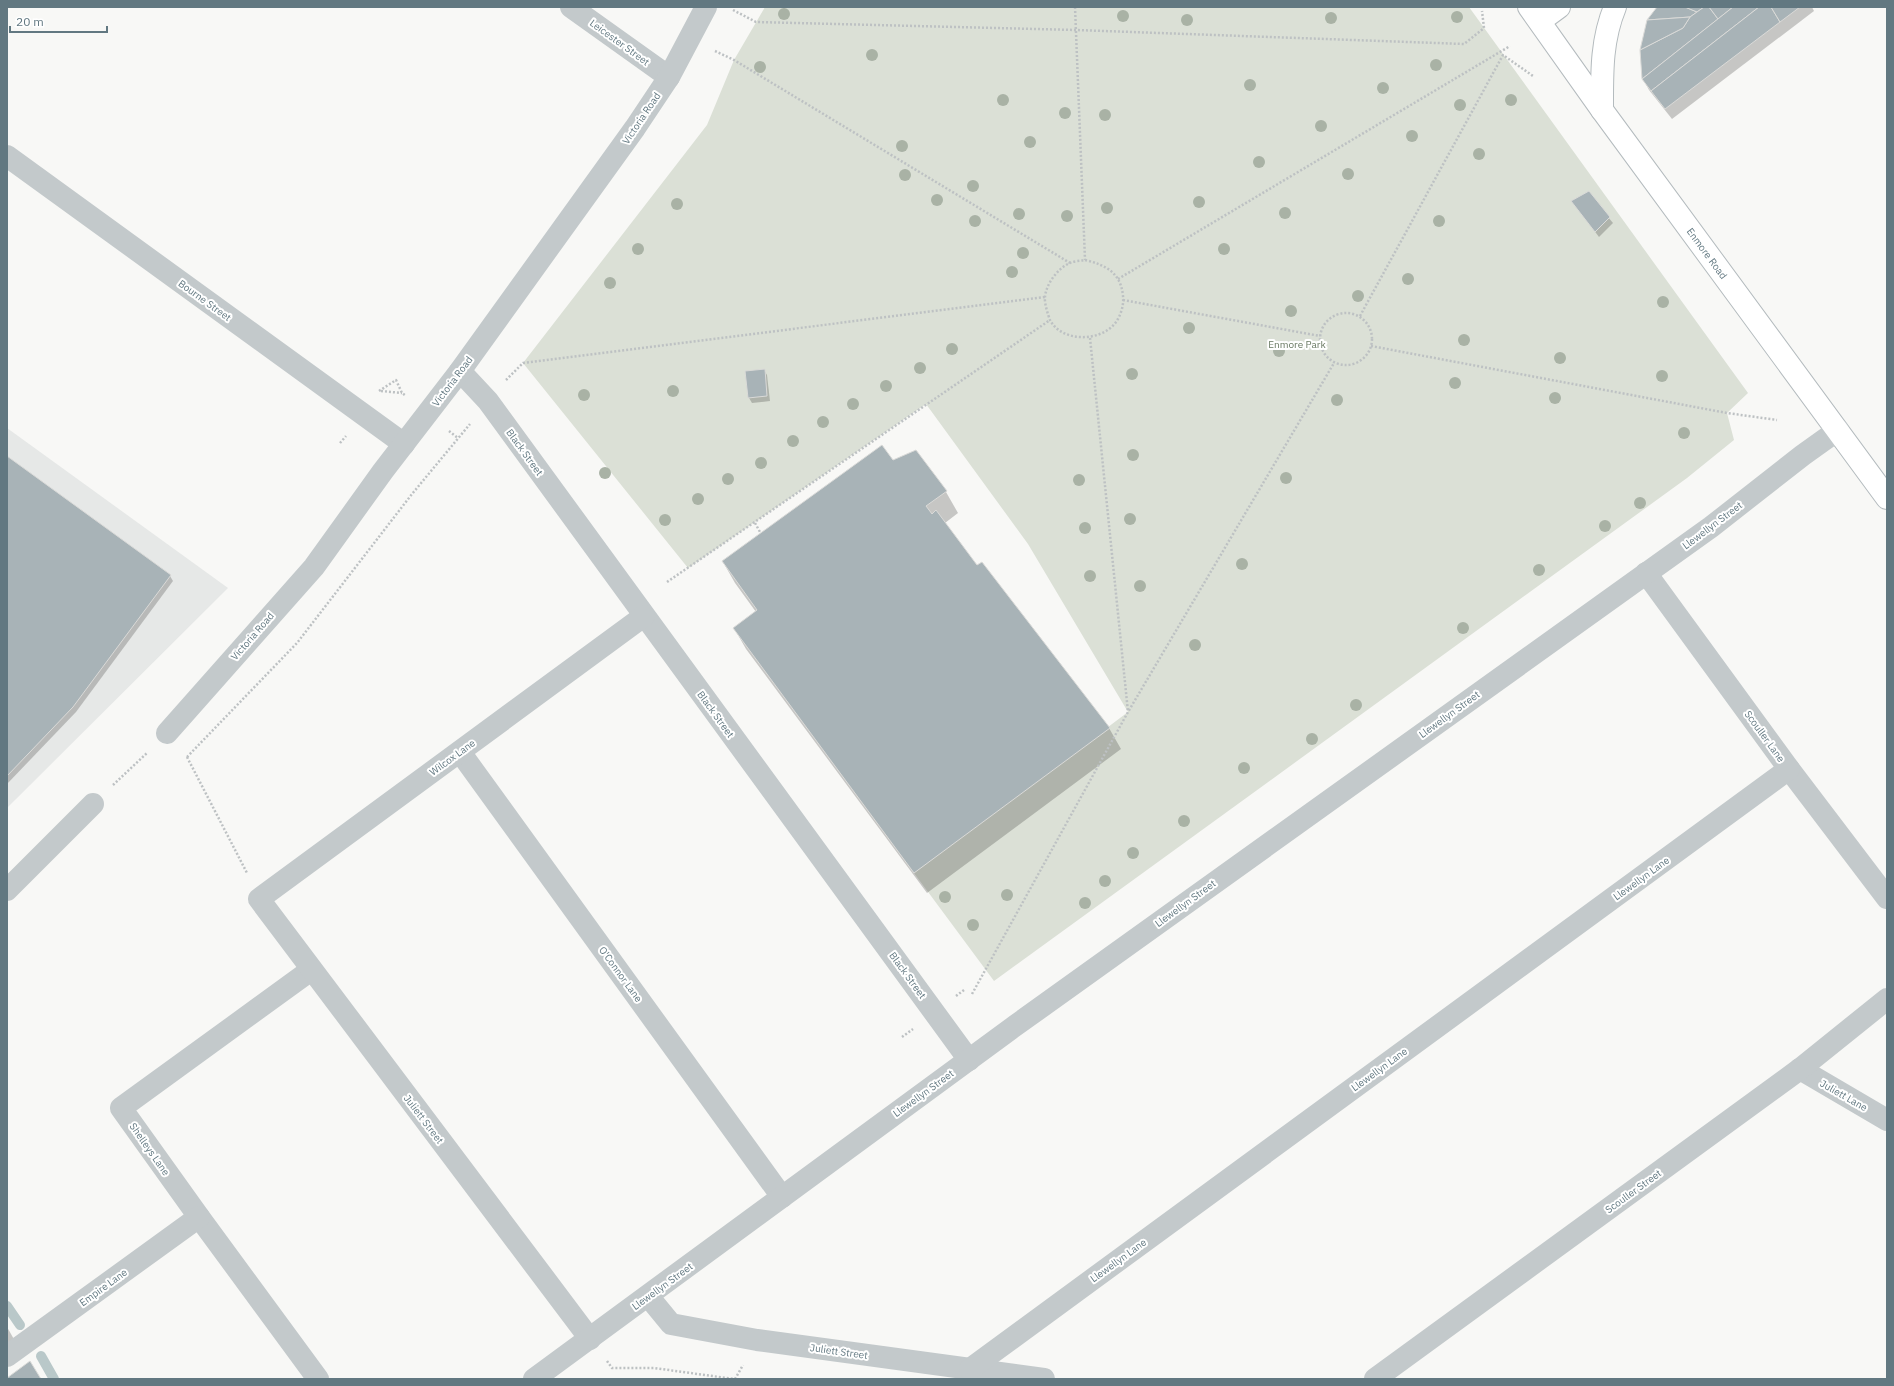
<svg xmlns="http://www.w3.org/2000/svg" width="1894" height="1386" font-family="'IBM Plex Sans',sans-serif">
<rect width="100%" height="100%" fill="#f8f8f6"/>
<polygon fill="#e6e8e7" points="7,428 228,588 7,808"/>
<polygon fill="#dbe0d6" points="765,7 1469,7 1748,393 1727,413 1734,440 1687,478 994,981 914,873 1128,712 1028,544 926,404 688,568 523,363 707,125 734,60"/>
<g fill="#0003">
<polygon points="1658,7 1812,7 1814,11 1672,119 1649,90 1643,79"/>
<polygon points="1588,193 1613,223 1599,237 1572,201"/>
<polygon points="764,370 767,375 770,401 752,403 749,398 746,372"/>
<polygon points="916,451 946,492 958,513 945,523 977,567 1109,728 1121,749 927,893 746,649 734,628 756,612 735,583 723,562 893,462"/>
<polygon points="7,457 170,576 173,581 76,712 7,784"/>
<polygon points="7,1327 19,1348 7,1357"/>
</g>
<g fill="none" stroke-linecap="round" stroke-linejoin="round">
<g stroke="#b9c8c9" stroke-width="10">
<polyline points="7,1306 20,1325"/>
<polyline points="41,1356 54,1379"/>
</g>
</g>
<g fill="#a8b3b7" stroke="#dadad8">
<polygon points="1657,7 1685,7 1697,12 1690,17 1647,20"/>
<polygon points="1685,7 1704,7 1697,12"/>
<polygon points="1704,7 1709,7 1718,19 1642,79 1640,50 1683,28 1690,17"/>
<polygon points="1709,7 1733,7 1718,19"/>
<polygon points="1733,7 1759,7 1651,91 1642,79"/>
<polygon points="1759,7 1771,7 1780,22 1665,109 1651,91"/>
<polygon points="1771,7 1800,7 1780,22"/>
<polygon points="1690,17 1683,28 1640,50 1647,20"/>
<polygon points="1589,191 1610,217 1595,232 1571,201"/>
<polygon points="765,369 767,396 748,398 745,371"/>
<polygon points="882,445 893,460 916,450 947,491 926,506 932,514 936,510 977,565 982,562 1110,728 914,873 733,628 757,610 722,561"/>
<polygon points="7,456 171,575 73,707 7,776"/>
<polygon points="30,1361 41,1379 7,1379 7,1378"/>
</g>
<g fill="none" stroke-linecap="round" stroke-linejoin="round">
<g stroke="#b4bbbe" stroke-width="24">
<g id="major">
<path id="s1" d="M 1529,7 L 1602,110 L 1887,498"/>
<polyline points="1540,21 1559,7"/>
<path d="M 1602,110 C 1602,74 1601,41 1615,7"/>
</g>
</g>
<g stroke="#bdc1c3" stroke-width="2.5" stroke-dasharray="2 2" stroke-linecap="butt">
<polyline points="1075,7 1085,260"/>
<polyline points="733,10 756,22 1076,30 1464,44 1484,28 1482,11"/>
<polyline points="715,51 734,60 1070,263"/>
<path d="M 1085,260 C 1106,265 1121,273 1123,296 C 1124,305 1121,315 1116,322 C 1102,342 1062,343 1050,320 C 1048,315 1044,302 1045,297 C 1046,284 1058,268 1070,263 C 1074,261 1080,261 1085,260 Z"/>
<polyline points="1118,279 1510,46"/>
<polyline points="1123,300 1320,336"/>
<circle cx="1346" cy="339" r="26"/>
<polyline points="1360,316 1503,55 1533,76"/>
<polyline points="1090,338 1128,712"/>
<polyline points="1371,346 1727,413 1777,420"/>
<polyline points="506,380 523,363 1045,297"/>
<polyline points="379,391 396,380 402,393 406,396"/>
<polyline points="381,391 402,393"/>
<polyline points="449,431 458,438"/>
<polyline points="340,443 346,436"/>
<polyline points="755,523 760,532"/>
<polyline points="667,582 1050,320"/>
<polyline points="187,757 297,643 412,494 470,424"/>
<polyline points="187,757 247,873"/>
<polyline points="113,785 147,753"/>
<polyline points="972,994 1128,712 1334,363"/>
<polyline points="956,996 964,990"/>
<polyline points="902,1037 913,1029"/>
<polyline points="607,1361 612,1368 654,1368 734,1379"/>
<polyline points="735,1379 743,1365"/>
</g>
<g stroke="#c3c9cb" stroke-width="22">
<polyline points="571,7 669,77"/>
<polyline points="7,156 404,444"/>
<polyline points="460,371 488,401 969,1060"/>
<polyline points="1646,573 1789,769 1887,898"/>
<polyline points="167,733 314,567 383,471 460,371 635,128 669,77 706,7"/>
<polyline points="460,752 782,1197"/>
<polyline points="7,890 93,804"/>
<polyline points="311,970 121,1108 199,1217 318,1379"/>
<polyline points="1800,1069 1887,1120"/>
<polyline points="648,1296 671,1324 757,1340 1044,1379"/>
<polyline points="590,1339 259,899 644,616"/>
<polyline points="7,1356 199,1217"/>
<polyline points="970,1369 1789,769"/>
<polyline points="534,1379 1012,1028 1711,527 1803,455 1838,430"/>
<polyline points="1375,1379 1800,1069 1887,999"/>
</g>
<use href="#major" stroke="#fff" stroke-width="22"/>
</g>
<g fill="#a9b2a5">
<circle cx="784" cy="14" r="6"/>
<circle cx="1123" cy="16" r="6"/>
<circle cx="1457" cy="17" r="6"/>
<circle cx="1331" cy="18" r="6"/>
<circle cx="1187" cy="20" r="6"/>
<circle cx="872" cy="55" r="6"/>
<circle cx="1436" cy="65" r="6"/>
<circle cx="760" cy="67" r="6"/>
<circle cx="1250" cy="85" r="6"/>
<circle cx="1383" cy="88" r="6"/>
<circle cx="1003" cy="100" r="6"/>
<circle cx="1511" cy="100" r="6"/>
<circle cx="1460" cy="105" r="6"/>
<circle cx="1065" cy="113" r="6"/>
<circle cx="1105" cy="115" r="6"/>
<circle cx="1321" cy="126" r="6"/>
<circle cx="1412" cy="136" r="6"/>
<circle cx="1030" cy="142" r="6"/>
<circle cx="902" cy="146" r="6"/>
<circle cx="1479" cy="154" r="6"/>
<circle cx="1259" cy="162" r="6"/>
<circle cx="1348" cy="174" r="6"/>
<circle cx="905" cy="175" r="6"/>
<circle cx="973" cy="186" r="6"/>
<circle cx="937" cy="200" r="6"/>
<circle cx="1199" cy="202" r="6"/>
<circle cx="677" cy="204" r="6"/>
<circle cx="1107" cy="208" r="6"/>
<circle cx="1285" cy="213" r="6"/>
<circle cx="1019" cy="214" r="6"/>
<circle cx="1067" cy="216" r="6"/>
<circle cx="975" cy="221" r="6"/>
<circle cx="1439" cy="221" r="6"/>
<circle cx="638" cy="249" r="6"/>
<circle cx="1224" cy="249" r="6"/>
<circle cx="1023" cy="253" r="6"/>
<circle cx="1012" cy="272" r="6"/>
<circle cx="1408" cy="279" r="6"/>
<circle cx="610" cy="283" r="6"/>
<circle cx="1358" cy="296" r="6"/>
<circle cx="1663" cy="302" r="6"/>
<circle cx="1291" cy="311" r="6"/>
<circle cx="1189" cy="328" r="6"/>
<circle cx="1464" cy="340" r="6"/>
<circle cx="952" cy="349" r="6"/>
<circle cx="1279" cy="351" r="6"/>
<circle cx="1560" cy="358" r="6"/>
<circle cx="920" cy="368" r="6"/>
<circle cx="1132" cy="374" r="6"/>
<circle cx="1662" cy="376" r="6"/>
<circle cx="1455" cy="383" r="6"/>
<circle cx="886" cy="386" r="6"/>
<circle cx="673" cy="391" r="6"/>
<circle cx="584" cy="395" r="6"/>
<circle cx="1555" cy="398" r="6"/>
<circle cx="1337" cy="400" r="6"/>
<circle cx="853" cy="404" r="6"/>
<circle cx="823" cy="422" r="6"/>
<circle cx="1684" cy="433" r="6"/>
<circle cx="793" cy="441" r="6"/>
<circle cx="1133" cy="455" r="6"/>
<circle cx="761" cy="463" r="6"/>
<circle cx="605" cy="473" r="6"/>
<circle cx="1286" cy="478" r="6"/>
<circle cx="728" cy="479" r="6"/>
<circle cx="1079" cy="480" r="6"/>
<circle cx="698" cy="499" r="6"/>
<circle cx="1640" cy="503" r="6"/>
<circle cx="1130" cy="519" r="6"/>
<circle cx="665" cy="520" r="6"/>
<circle cx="1605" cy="526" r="6"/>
<circle cx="1085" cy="528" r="6"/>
<circle cx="1242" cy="564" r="6"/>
<circle cx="1539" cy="570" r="6"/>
<circle cx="1090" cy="576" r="6"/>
<circle cx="1140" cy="586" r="6"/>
<circle cx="1463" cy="628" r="6"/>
<circle cx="1195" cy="645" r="6"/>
<circle cx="1356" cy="705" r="6"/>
<circle cx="1312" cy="739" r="6"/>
<circle cx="1244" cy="768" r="6"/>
<circle cx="1184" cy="821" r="6"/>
<circle cx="1133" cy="853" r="6"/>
<circle cx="1105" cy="881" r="6"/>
<circle cx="1007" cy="895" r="6"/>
<circle cx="945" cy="897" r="6"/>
<circle cx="1085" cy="903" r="6"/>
<circle cx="973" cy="925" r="6"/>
</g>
<g text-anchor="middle" stroke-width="4" stroke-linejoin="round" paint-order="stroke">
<g font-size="10" fill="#627881" stroke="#fff">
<text transform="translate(620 42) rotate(36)" y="4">Leicester Street</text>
<text transform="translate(641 118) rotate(-56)" y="4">Victoria Road</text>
<text dy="4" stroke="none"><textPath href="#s1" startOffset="304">Enmore Road</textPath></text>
<text transform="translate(205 300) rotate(36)" y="4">Bourne Street</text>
<text transform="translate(452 381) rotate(-53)" y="4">Victoria Road</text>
<text transform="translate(525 452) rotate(54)" y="4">Black Street</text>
<text transform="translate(1712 525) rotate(-37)" y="4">Llewellyn Street</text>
<text transform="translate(252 636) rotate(-49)" y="4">Victoria Road</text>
<text transform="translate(716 714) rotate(54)" y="4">Black Street</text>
<text transform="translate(1449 714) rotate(-36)" y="4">Llewellyn Street</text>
<text transform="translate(1765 736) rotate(54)" y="4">Scouller Lane</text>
<text transform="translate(452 757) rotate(-36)" y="4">Wilcox Lane</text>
<text transform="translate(1641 878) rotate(-36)" y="4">Llewellyn Lane</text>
<text transform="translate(1185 903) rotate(-36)" y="4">Llewellyn Street</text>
<text transform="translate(621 974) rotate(54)" y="4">O'Connor Lane</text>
<text transform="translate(908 975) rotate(54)" y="4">Black Street</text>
<text transform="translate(1379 1069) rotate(-36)" y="4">Llewellyn Lane</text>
<text transform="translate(923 1093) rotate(-36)" y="4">Llewellyn Street</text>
<text transform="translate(1844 1095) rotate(30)" y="4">Juliett Lane</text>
<text transform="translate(424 1119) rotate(53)" y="4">Juliett Street</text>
<text transform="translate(150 1149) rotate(55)" y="4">Shelleys Lane</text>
<text transform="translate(1633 1191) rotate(-36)" y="4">Scouller Street</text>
<text transform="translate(1118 1260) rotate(-36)" y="4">Llewellyn Lane</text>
<text transform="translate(662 1286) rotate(-36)" y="4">Llewellyn Street</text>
<text transform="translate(103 1287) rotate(-36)" y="4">Empire Lane</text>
<text transform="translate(839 1351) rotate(8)" y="4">Juliett Street</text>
</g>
<g font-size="10" fill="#697962" stroke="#fff">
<text x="1297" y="348">Enmore Park</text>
</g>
</g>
<rect width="1894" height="1386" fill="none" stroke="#627881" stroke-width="16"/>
<path d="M10 26v6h97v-6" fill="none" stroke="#627881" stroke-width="2"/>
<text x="16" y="26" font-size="12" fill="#627881" stroke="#ffffff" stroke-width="3" paint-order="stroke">20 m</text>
</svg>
